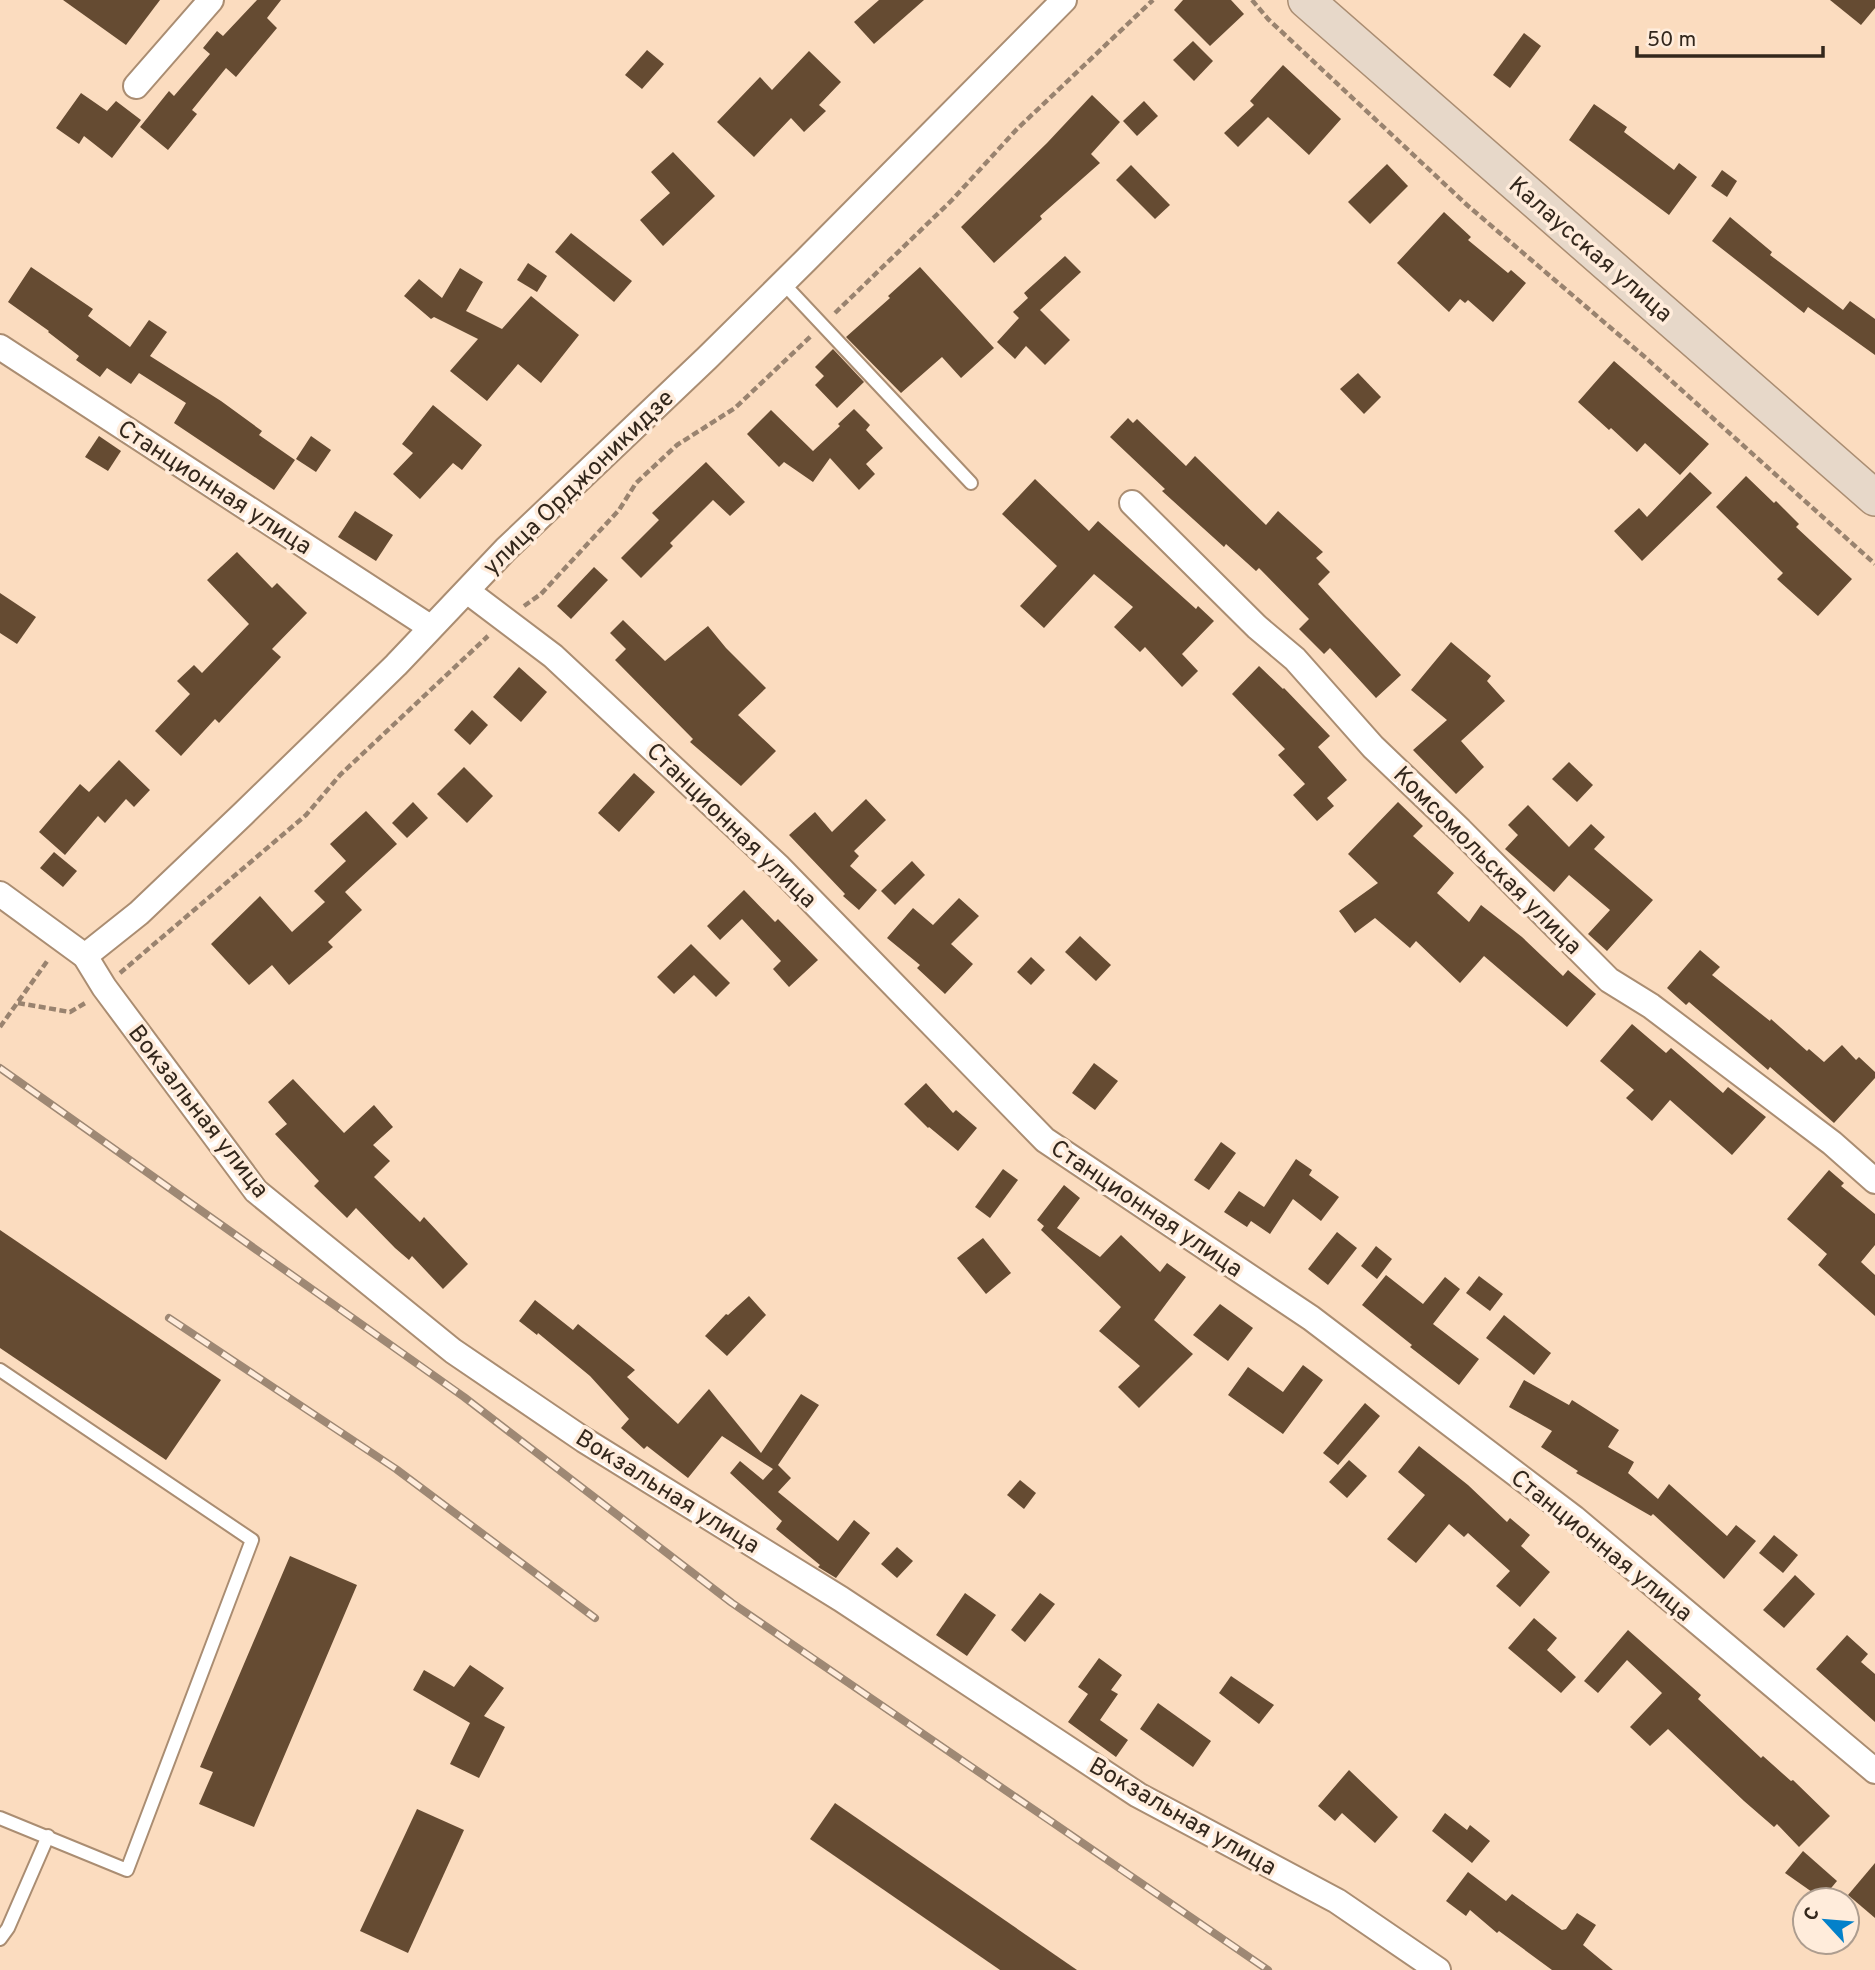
<svg xmlns="http://www.w3.org/2000/svg" width="1875" height="1970" font-family="Overpass,sans-serif">
<rect width="100%" height="100%" fill="#fbdcbf"/>
<g fill="#654b32">
<polygon points="63,0 160,0 126,45"/>
<polygon points="257,0 281,0 267,18 277,28 236,77 226,68 192,110 197,114 168,150 140,127 169,91 174,96 210,54 203,48 217,31 223,36"/>
<polygon points="879,0 924,0 874,44 854,22"/>
<polygon points="1183,0 1231,0 1244,14 1210,46 1174,10"/>
<polygon points="1830,0 1875,0 1875,8 1861,25"/>
<polygon points="1524,33 1541,46 1510,88 1493,75"/>
<polygon points="1193,41 1213,61 1194,81 1173,60"/>
<polygon points="647,50 664,64 642,89 625,75"/>
<polygon points="809,51 841,82 819,105 826,111 804,132 791,118 754,157 717,122 760,77 772,90"/>
<polygon points="1283,65 1341,119 1309,155 1268,117 1238,147 1224,133 1254,105 1250,101"/>
<polygon points="81,93 107,111 116,101 141,120 112,158 84,136 79,144 56,128"/>
<polygon points="1092,95 1120,122 1091,154 1100,163 1040,216 1042,219 994,263 961,227 1047,143"/>
<polygon points="1144,101 1158,116 1137,136 1123,121"/>
<polygon points="1594,104 1627,127 1624,132 1674,170 1679,163 1697,177 1669,215 1569,140"/>
<polygon points="673,152 715,196 663,246 640,220 670,193 651,172"/>
<polygon points="1387,164 1408,186 1370,224 1348,202"/>
<polygon points="1131,165 1170,205 1155,219 1116,180"/>
<polygon points="1722,170 1737,181 1727,197 1711,186"/>
<polygon points="1444,212 1471,237 1468,240 1508,273 1511,270 1526,283 1493,322 1468,300 1465,303 1460,299 1449,312 1397,263"/>
<polygon points="1730,217 1772,252 1770,255 1843,310 1850,301 1875,319 1875,355 1808,307 1804,313 1712,241"/>
<polygon points="571,233 632,281 614,302 555,252"/>
<polygon points="1065,256 1081,272 1040,310 1070,340 1045,365 1026,346 1015,359 997,342 1019,318 1013,312 1028,298 1024,293"/>
<polygon points="528,263 547,276 537,292 517,280"/>
<polygon points="31,267 93,309 88,316 130,347 149,320 167,332 150,356 221,401 262,431 259,435 295,460 274,490 174,423 186,403 139,373 131,384 107,368 100,377 76,360 79,356 48,332 49,331 8,302"/>
<polygon points="920,267 994,348 961,378 942,357 901,393 846,337 890,298 888,296"/>
<polygon points="460,268 483,282 466,311 502,329 531,296 579,335 541,383 518,364 487,401 450,371 478,339 434,317 431,319 404,296 419,279 442,298"/>
<polygon points="833,349 864,382 837,408 815,385 824,376 815,367"/>
<polygon points="1614,361 1709,444 1680,475 1645,443 1637,452 1611,428 1609,430 1578,402"/>
<polygon points="1358,373 1381,397 1364,414 1340,389"/>
<polygon points="433,405 482,445 462,470 453,463 420,499 393,474 413,453 402,444"/>
<polygon points="854,409 870,425 866,430 883,448 866,464 875,474 859,490 830,458 813,482 784,462 779,467 747,434 771,410 813,451 840,426 838,424"/>
<polygon points="1128,418 1133,423 1137,419 1186,466 1195,456 1266,525 1278,511 1323,552 1316,558 1330,572 1318,584 1401,675 1376,698 1330,648 1324,654 1299,629 1309,619 1259,568 1256,571 1226,544 1224,547 1162,491 1165,489 1110,437"/>
<polygon points="99,436 121,451 108,471 85,457"/>
<polygon points="311,436 331,450 316,472 296,459"/>
<polygon points="706,462 745,502 730,516 713,500 670,543 673,546 641,578 621,558 659,520 652,513"/>
<polygon points="1690,472 1712,493 1642,561 1614,531 1639,508 1647,517"/>
<polygon points="1746,476 1774,503 1776,501 1799,524 1796,527 1852,579 1818,616 1777,579 1783,573 1716,507"/>
<polygon points="1035,479 1089,531 1098,521 1196,609 1198,606 1214,621 1182,654 1198,671 1182,687 1145,647 1140,652 1114,627 1133,607 1094,574 1044,628 1020,606 1057,566 1002,514"/>
<polygon points="355,511 393,535 376,561 338,537"/>
<polygon points="237,552 272,588 277,583 307,613 272,649 281,657 219,723 215,719 181,756 155,731 190,694 177,681 194,665 202,673 249,624 207,580"/>
<polygon points="594,567 608,580 571,619 557,606"/>
<polygon points="0,593 36,617 17,644 0,633"/>
<polygon points="623,620 665,661 708,626 726,648 766,688 738,715 776,751 741,786 690,742 693,739 615,660 626,649 610,633"/>
<polygon points="1451,642 1491,676 1487,681 1505,701 1461,741 1484,767 1456,794 1413,750 1447,720 1411,690"/>
<polygon points="1259,666 1283,689 1284,688 1330,736 1318,747 1347,780 1327,798 1334,806 1317,821 1293,795 1305,784 1278,755 1285,749 1232,694"/>
<polygon points="519,667 547,692 521,722 493,697"/>
<polygon points="472,710 488,725 470,745 454,730"/>
<polygon points="119,760 150,790 134,807 126,799 105,823 98,816 65,855 39,832 80,784 89,792"/>
<polygon points="1569,762 1593,785 1577,802 1552,779"/>
<polygon points="464,767 493,796 467,823 437,794"/>
<polygon points="634,773 655,792 619,832 598,813"/>
<polygon points="866,799 886,820 854,851 859,856 850,866 877,890 859,910 843,896 845,894 789,835 815,812 832,832"/>
<polygon points="413,802 428,818 407,838 392,823"/>
<polygon points="1398,802 1423,826 1413,836 1454,873 1437,893 1469,922 1481,905 1522,937 1563,976 1568,970 1596,994 1567,1027 1484,956 1460,983 1416,941 1410,948 1375,918 1355,933 1339,911 1378,883 1348,854"/>
<polygon points="1528,805 1569,847 1591,824 1605,837 1594,849 1653,900 1607,951 1588,934 1610,910 1569,875 1554,892 1505,849 1518,835 1508,825"/>
<polygon points="366,811 397,844 345,892 362,910 328,942 333,947 289,985 272,965 249,985 211,944 260,896 292,932 325,902 314,891 346,861 330,844"/>
<polygon points="54,852 77,871 63,887 40,868"/>
<polygon points="912,861 925,875 895,905 881,891"/>
<polygon points="744,890 775,922 778,919 818,960 789,987 773,969 781,961 742,919 720,940 707,926"/>
<polygon points="959,898 979,916 951,944 973,964 945,994 917,968 920,965 887,938 913,908 933,925"/>
<polygon points="1080,936 1111,965 1096,981 1065,952"/>
<polygon points="691,944 730,983 716,997 694,975 674,994 657,977"/>
<polygon points="1700,950 1720,967 1712,975 1770,1021 1771,1019 1807,1051 1809,1049 1824,1062 1842,1045 1856,1060 1859,1057 1875,1072 1875,1078 1834,1123 1770,1067 1768,1070 1689,1002 1686,1005 1667,988"/>
<polygon points="1031,957 1045,970 1031,985 1017,972"/>
<polygon points="1632,1024 1666,1053 1671,1048 1723,1093 1728,1087 1766,1117 1732,1155 1670,1100 1652,1121 1626,1098 1634,1090 1600,1061"/>
<polygon points="1094,1063 1118,1081 1095,1110 1072,1093"/>
<polygon points="293,1079 344,1133 374,1105 393,1127 373,1145 390,1161 374,1177 420,1222 424,1217 468,1264 443,1289 412,1256 409,1260 395,1248 356,1208 347,1218 314,1186 319,1181 275,1134 287,1124 268,1102"/>
<polygon points="926,1083 953,1113 956,1110 977,1128 958,1151 929,1127 928,1128 904,1104"/>
<polygon points="1221,1142 1236,1153 1209,1190 1194,1180"/>
<polygon points="1296,1159 1312,1170 1309,1175 1339,1197 1321,1221 1293,1199 1270,1234 1251,1221 1247,1227 1224,1212 1239,1191 1264,1207"/>
<polygon points="1003,1169 1018,1180 990,1218 975,1207"/>
<polygon points="1829,1170 1844,1183 1841,1186 1875,1214 1875,1245 1861,1262 1875,1275 1875,1316 1818,1265 1827,1254 1787,1219"/>
<polygon points="1064,1185 1080,1198 1057,1228 1100,1257 1121,1235 1160,1272 1167,1263 1186,1277 1154,1320 1193,1354 1139,1408 1118,1387 1140,1366 1099,1331 1121,1307 1041,1230 1044,1226 1037,1220"/>
<polygon points="0,1230 221,1380 166,1460 0,1348"/>
<polygon points="1337,1232 1357,1248 1328,1285 1308,1269"/>
<polygon points="983,1238 1011,1273 986,1294 957,1258"/>
<polygon points="1376,1246 1392,1259 1377,1279 1361,1266"/>
<polygon points="1386,1275 1423,1304 1445,1277 1460,1289 1433,1324 1479,1359 1459,1385 1410,1347 1412,1345 1362,1305"/>
<polygon points="1479,1276 1503,1294 1490,1311 1466,1293"/>
<polygon points="749,1296 766,1315 727,1356 705,1336 726,1314 728,1315"/>
<polygon points="535,1300 573,1330 578,1324 635,1370 627,1377 678,1424 709,1389 761,1453 801,1394 819,1405 778,1465 791,1478 778,1492 838,1541 854,1520 870,1533 836,1578 818,1567 820,1565 776,1529 782,1521 730,1473 740,1461 763,1480 773,1469 722,1436 688,1478 647,1446 644,1449 621,1428 629,1419 590,1376 538,1333 537,1335 519,1321"/>
<polygon points="1220,1304 1253,1328 1228,1361 1193,1335"/>
<polygon points="1504,1315 1551,1353 1534,1375 1486,1338"/>
<polygon points="1303,1365 1323,1380 1283,1434 1228,1395 1248,1367 1283,1392"/>
<polygon points="1524,1380 1569,1405 1572,1400 1619,1430 1608,1447 1634,1462 1628,1473 1658,1499 1669,1484 1727,1536 1736,1525 1756,1541 1724,1579 1653,1514 1651,1516 1576,1473 1578,1471 1541,1447 1552,1431 1509,1407"/>
<polygon points="1365,1403 1380,1416 1338,1465 1323,1453"/>
<polygon points="1419,1446 1468,1485 1507,1522 1510,1518 1530,1535 1521,1546 1550,1572 1520,1607 1496,1586 1510,1571 1468,1533 1464,1537 1449,1524 1416,1563 1387,1539 1425,1495 1398,1472"/>
<polygon points="1349,1460 1367,1476 1347,1498 1329,1482"/>
<polygon points="1020,1480 1036,1493 1024,1509 1007,1495"/>
<polygon points="1774,1535 1798,1555 1783,1573 1759,1553"/>
<polygon points="897,1547 913,1561 897,1578 881,1564"/>
<polygon points="290,1556 357,1585 254,1827 199,1804 213,1772 200,1767"/>
<polygon points="1795,1575 1815,1594 1784,1628 1763,1610"/>
<polygon points="965,1593 996,1615 967,1656 936,1635"/>
<polygon points="1040,1593 1055,1604 1025,1642 1011,1630"/>
<polygon points="1534,1618 1557,1638 1547,1650 1576,1677 1561,1693 1508,1648"/>
<polygon points="1628,1630 1701,1695 1698,1699 1761,1758 1763,1756 1791,1781 1793,1780 1830,1816 1799,1847 1777,1824 1774,1827 1744,1801 1668,1729 1650,1746 1630,1727 1662,1693 1627,1660 1598,1693 1584,1681"/>
<polygon points="1847,1635 1868,1654 1861,1662 1875,1674 1875,1722 1816,1669"/>
<polygon points="1099,1658 1122,1675 1111,1690 1118,1694 1100,1720 1128,1740 1116,1757 1068,1722 1088,1694 1078,1687"/>
<polygon points="470,1665 504,1688 484,1716 505,1727 479,1778 450,1764 470,1723 413,1690 424,1670 454,1687"/>
<polygon points="1231,1676 1274,1705 1259,1724 1219,1693"/>
<polygon points="1158,1703 1211,1741 1193,1767 1140,1729"/>
<polygon points="1349,1770 1398,1817 1375,1843 1342,1813 1335,1821 1318,1806"/>
<polygon points="835,1803 1077,1970 1000,1970 810,1839"/>
<polygon points="417,1809 464,1830 408,1953 360,1931"/>
<polygon points="1445,1813 1467,1830 1470,1825 1490,1841 1472,1863 1432,1831"/>
<polygon points="1803,1851 1837,1881 1822,1899 1785,1873"/>
<polygon points="1875,1863 1875,1918 1848,1895"/>
<polygon points="1468,1872 1506,1901 1512,1894 1562,1930 1566,1929 1577,1913 1596,1925 1583,1945 1613,1970 1552,1970 1499,1931 1497,1933 1470,1910 1466,1916 1446,1901"/>
</g>
<g fill="none" stroke-linecap="round" stroke-linejoin="round">
<g stroke="#aa8d72" stroke-width="16">
<g id="lane">
<polyline points="783,283 971,483"/>
<polyline points="0,1370 252,1540 127,1870 0,1818"/>
<polyline points="0,1939 8,1928 48,1836"/>
</g>
</g>
<g stroke="#aa8d72" stroke-width="28">
<g id="street">
<polyline points="136,86 211,0"/>
<polyline points="0,347 430,627"/>
<polyline points="1132,503 1257,627 1295,659 1373,747 1460,830 1609,980 1651,1006 1832,1143 1875,1181"/>
<polyline points="467,591 553,656 779,867 1045,1140 1311,1318 1574,1518 1875,1771"/>
<polyline points="0,894 85,956 104,987 256,1191 453,1351 584,1440 841,1599 1138,1795 1337,1901 1438,1970"/>
<polyline points="85,956 139,913 243,814 396,665 506,549 707,358 805,261 1064,0"/>
</g>
</g>
<g stroke="#aa8d72" stroke-width="38">
<polyline id="secondary" points="1306,0 1875,498"/>
</g>
<g stroke="#99836f" stroke-width="4.5" stroke-dasharray="7 3.5" stroke-linecap="butt">
<polyline points="1252,0 1268,19 1467,205 1646,358 1875,564"/>
<polyline points="835,313 952,200 1017,129 1153,0"/>
<polyline points="524,606 541,594 619,510 636,483 677,445 735,408 811,336"/>
<polyline points="120,973 306,815 340,775 488,636"/>
<polyline points="18,1003 70,1012 87,1002"/>
<polyline points="0,1027 48,960"/>
</g>
<use href="#lane" stroke="#fff" stroke-width="12"/>
<use href="#street" stroke="#fff" stroke-width="24"/>
<use href="#secondary" stroke="#e7d8c9" stroke-width="35"/>
<g stroke="#9e8874" stroke-width="8">
<g id="rail">
<polyline points="0,1068 464,1397 732,1603 1268,1970"/>
<polyline points="169,1318 396,1469 595,1618"/>
</g>
</g>
<use href="#rail" stroke="#ffecdb" stroke-width="5" stroke-dasharray="16" stroke-linecap="butt"/>
</g>
<g text-anchor="middle" stroke-width="7" stroke-linejoin="round" paint-order="stroke">
<g font-size="24" fill="#33271c" stroke="#ffecdb">
<text transform="translate(1591 249) rotate(41)" y="8">Калаусская улица</text>
<text transform="translate(578 482) rotate(-44)" y="8">улица Орджоникидзе</text>
<text transform="translate(215 487) rotate(33)" y="8">Станционная улица</text>
<text transform="translate(732 825) rotate(44)" y="8">Станционная улица</text>
<text transform="translate(1488 860) rotate(45)" y="8">Комсомольская улица</text>
<text transform="translate(199 1111) rotate(52)" y="8">Вокзальная улица</text>
<text transform="translate(1147 1208) rotate(34)" y="8">Станционная улица</text>
<text transform="translate(668 1491) rotate(32)" y="8">Вокзальная улица</text>
<text transform="translate(1602 1545) rotate(39)" y="8">Станционная улица</text>
<text transform="translate(1183 1816) rotate(30)" y="8">Вокзальная улица</text>
</g>
</g>
<g transform="translate(1826 1921) rotate(296)"><circle r="33" fill="#ffecdb" stroke="#ad9d8f" stroke-width="2"/>
<path d="M0-5L12 26L0 18L-12 26Z" fill="#0481ca"/>
<text y="-10" font-size="19" font-weight="bold" text-anchor="middle" fill="#33271c">С</text>
</g>
<path d="M1637 46v10h186v-10" fill="none" stroke="#33271c" stroke-width="3.5"/>
<text x="1647" y="46" font-size="21" fill="#33271c" stroke="#ffecdb" stroke-width="5" paint-order="stroke">50 m</text>
</svg>
